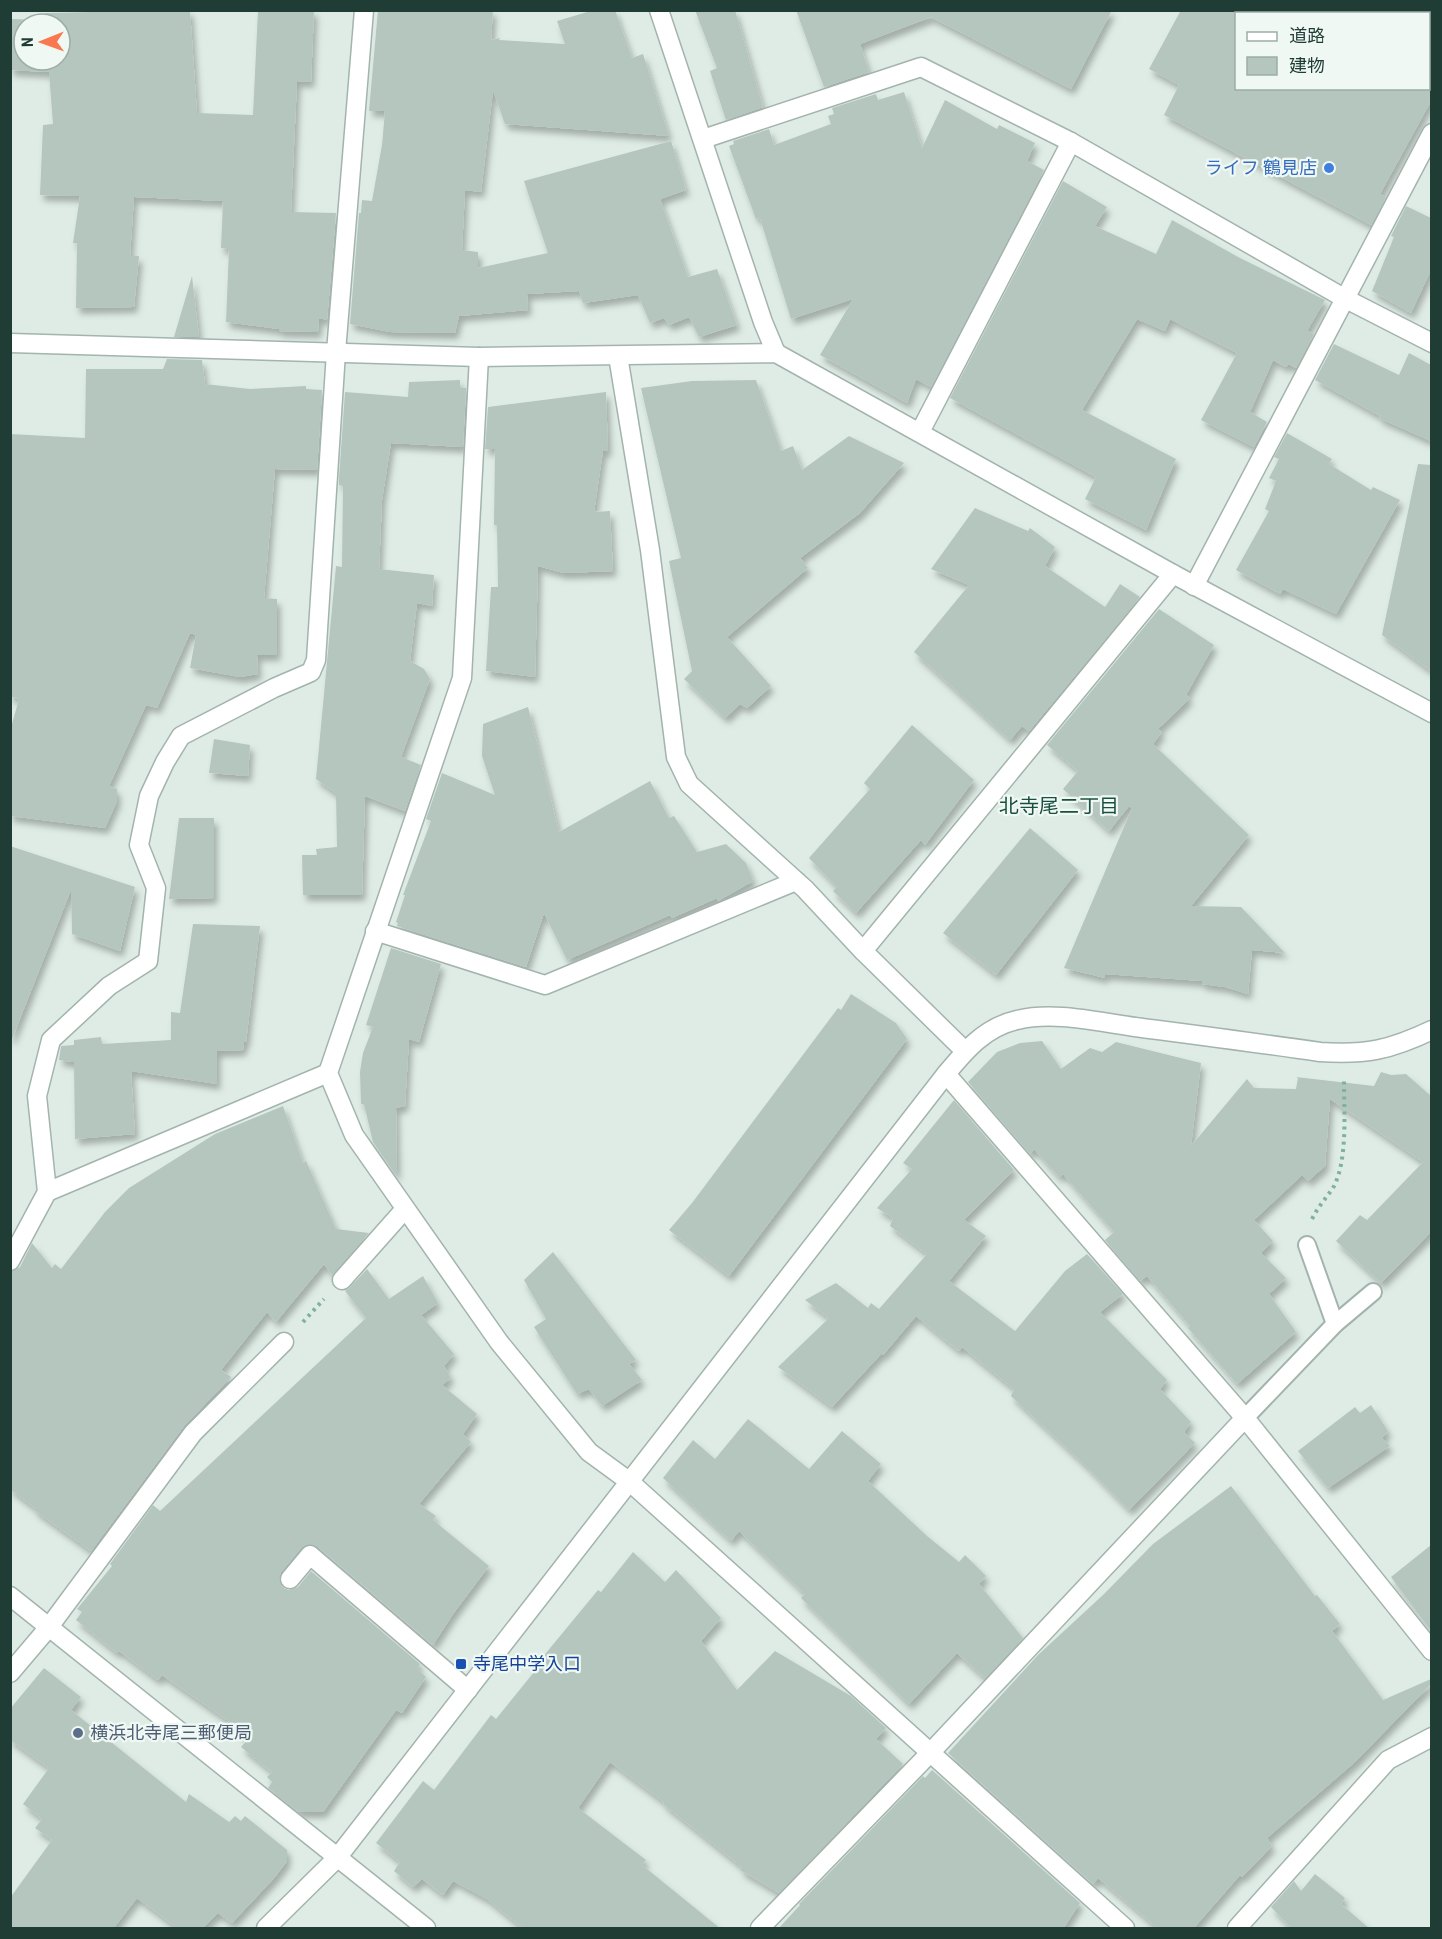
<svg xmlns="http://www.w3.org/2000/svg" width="1442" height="1939" font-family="'Roboto Condensed','Noto Sans JP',sans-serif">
<defs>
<filter id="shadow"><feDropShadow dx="3.5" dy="6" stdDeviation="3" flood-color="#0004"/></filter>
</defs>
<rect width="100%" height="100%" fill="#dfece6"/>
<g fill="#b5c6bf" fill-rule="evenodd" filter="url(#shadow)">
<path d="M 190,10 L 197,113 L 253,115 L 258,10 L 314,10 L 311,82 L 297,81 L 291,212 L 336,213 L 327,320 L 319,318 L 318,332 L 279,331 L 279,329 L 226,322 L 229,249 L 221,248 L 223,201 L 134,197 L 130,256 L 139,256 L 134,307 L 76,308 L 77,243 L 73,243 L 80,196 L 40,195 L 43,125 L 53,124 L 49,72 L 10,70 L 10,19 L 46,20 L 45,13 ZM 24,24 L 60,24 L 60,60 L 24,60 Z"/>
<polygon points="378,10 493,10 491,40 500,38 499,40 565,44 557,21 594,10 615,10 632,58 643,54 669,136 505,124 493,90 481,192 465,190 462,250 478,252 478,268 548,253 524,181 671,141 686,190 660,199 688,277 717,269 737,325 699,337 689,317 669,325 664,318 650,323 638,295 583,303 579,291 527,294 528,310 459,316 455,333 390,332 350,324 359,213 361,213 362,200 372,201 382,145 385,111 369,111"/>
<polygon points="695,10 735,10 763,107 726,120 710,71 717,68"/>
<polygon points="796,10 1112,10 1071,89 931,17 860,44 869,72 824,87"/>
<polygon points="1181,10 1236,10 1236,88 1431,88 1431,101 1380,194 1386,197 1371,225 1164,115 1179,85 1149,69"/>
<polygon points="904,92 922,148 945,100 997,129 999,125 1035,143 1027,161 1044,170 931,387 916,379 907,403 820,355 853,299 791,319 760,218 756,219 729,146 734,144 733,141 769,129 774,145 831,124 828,116 834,114 832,108 876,94 878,100"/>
<polygon points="1063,181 1107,207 1095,226 1156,254 1172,220 1238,257 1325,300 1307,331 1314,334 1296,368 1288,364 1286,367 1273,360 1250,412 1267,422 1254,447 1201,420 1237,353 1170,319 1165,331 1137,319 1082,410 1176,459 1146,530 1085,499 1096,477 950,398"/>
<polygon points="1406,206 1431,218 1431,270 1411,313 1372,291 1394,237 1391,236"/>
<polygon points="192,276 199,337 174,337"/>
<polygon points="1334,344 1399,375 1409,353 1431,365 1431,441 1379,418 1380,416 1315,380"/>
<polygon points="167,359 202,360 205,384 250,389 306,386 306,389 322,390 317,470 275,469 264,598 277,599 277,655 257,655 258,674 240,677 190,668 196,635 190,633 157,708 146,705 109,786 117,789 117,801 105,828 10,816 10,731 19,699 10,696 10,434 85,438 86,369 163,369"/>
<polygon points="460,380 460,388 466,388 463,447 391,443 382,500 379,569 434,575 432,606 417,603 410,661 424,669 430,679 401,757 421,765 405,811 365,796 362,895 303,895 302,855 317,855 316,849 337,847 336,793 316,779 336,566 342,567 343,486 339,485 339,478 345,392 408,397 409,382"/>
<polygon points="756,380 781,451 793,446 802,470 849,436 904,463 860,513 800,558 808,568 727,637 771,686 747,708 740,704 725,718 684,679 692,671 669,561 681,558 641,388 692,381"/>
<polygon points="606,392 608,451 603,451 594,512 610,511 613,571 564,573 538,566 535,677 486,671 491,587 498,587 497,525 494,525 495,449 485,449 488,407"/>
<polygon points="1287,433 1332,459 1329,464 1371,490 1373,487 1400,500 1336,614 1283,589 1280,594 1236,570 1269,511 1265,509 1276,481 1269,478 1279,459 1274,457"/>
<polygon points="1418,464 1431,465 1431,671 1382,635"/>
<polygon points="975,508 1028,531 1030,528 1055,547 1045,566 1105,607 1120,584 1140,597 1029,731 1022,726 1010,740 914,652 969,585 931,569"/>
<polygon points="1159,609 1214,645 1186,695 1190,698 1158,729 1162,732 1153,744 1249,835 1191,906 1241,907 1285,953 1252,950 1248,994 1225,987 1202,984 1202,981 1105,974 1105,978 1064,968 1132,808 1129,806 1109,831 1063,789 1078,771 1047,745"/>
<polygon points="528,707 559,832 650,781 669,818 674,816 697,852 726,844 746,863 753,881 718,901 717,898 672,918 670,915 567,960 544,913 526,967 397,926 398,923 396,922 405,895 403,895 431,821 426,819 442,773 495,795 482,756 483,724"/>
<polygon points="912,725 974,780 925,845 921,840 856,913 833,891 837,887 809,858 870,789 864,783"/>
<polygon points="214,739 250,745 248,776 209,773"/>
<polygon points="179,818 214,818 214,898 169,899"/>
<polygon points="1030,828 1078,870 996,975 943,933"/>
<polygon points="10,846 135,887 120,951 72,934 71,890 12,1039 10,1038"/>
<polygon points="193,924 260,926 246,1042 244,1042 243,1050 217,1051 217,1084 131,1071 135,1134 75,1139 74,1062 59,1060 61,1046 74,1045 74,1040 101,1037 102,1044 171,1040 171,1012 180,1013"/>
<polygon points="391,948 441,964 419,1042 409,1039 405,1106 396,1108 397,1177 373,1142 364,1104 361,1104 360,1072 363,1053 373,1027 366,1025"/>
<polygon points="851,994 896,1023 907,1039 729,1276 669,1230 692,1203 838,1008 841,1010"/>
<polygon points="1042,1041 1061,1069 1090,1048 1102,1052 1116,1042 1201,1063 1191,1146 1247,1079 1254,1088 1296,1089 1298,1078 1296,1077 1374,1086 1381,1072 1391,1075 1406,1074 1431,1096 1431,1232 1381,1283 1336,1241 1360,1215 1367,1220 1423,1162 1330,1099 1325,1166 1308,1181 1302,1175 1254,1220 1273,1241 1261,1253 1286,1278 1269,1294 1296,1332 1237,1384 1188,1328 1190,1326 1147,1276 1140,1281 1105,1240 1114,1232 1063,1174 1059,1177 1034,1149 1030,1154 968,1082 997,1052 1020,1043"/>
<polygon points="954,1100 1014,1170 964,1220 986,1236 949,1281 1015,1331 1065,1271 1087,1254 1123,1294 1100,1312 1167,1380 1160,1389 1191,1422 1184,1432 1195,1443 1129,1510 1085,1465 1011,1396 1014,1389 962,1347 959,1351 916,1316 883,1355 882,1353 832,1407 778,1367 829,1318 805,1300 836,1283 868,1308 871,1303 879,1309 927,1254 890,1226 893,1218 877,1208 912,1169 903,1163"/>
<polygon points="283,1106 303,1163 306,1161 336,1229 369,1233 332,1275 324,1264 276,1322 267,1312 221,1370 231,1377 184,1426 91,1551 34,1510 35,1508 10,1489 10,1272 20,1267 32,1243 52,1268 55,1264 61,1269 105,1212 129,1188 215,1134"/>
<polygon points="553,1252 636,1360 629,1364 642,1380 602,1406 589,1389 577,1394 534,1327 546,1319 524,1280"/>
<polygon points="367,1269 389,1299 423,1276 438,1303 421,1315 454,1354 444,1366 451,1378 442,1385 477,1414 463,1434 471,1442 419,1504 436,1516 433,1520 489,1566 453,1614 433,1645 317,1546 307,1544 302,1547 281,1572 279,1578 280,1583 283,1588 289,1590 298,1587 311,1571 420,1664 417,1669 426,1677 402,1713 396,1710 323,1812 299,1812 268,1788 272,1782 267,1777 272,1772 241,1747 248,1739 231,1726 233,1724 162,1675 158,1680 119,1651 117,1653 76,1620 82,1612 77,1609 112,1566 110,1564 153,1505 160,1511 366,1318 345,1291 350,1287"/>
<polygon points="1371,1405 1388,1431 1382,1438 1390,1446 1328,1488 1298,1451 1355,1407 1360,1413"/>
<polygon points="748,1419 809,1469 842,1431 881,1464 868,1481 927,1536 959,1562 965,1555 986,1576 979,1584 1023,1638 985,1678 957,1653 909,1704 801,1598 805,1594 739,1531 731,1541 663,1478 693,1440 715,1459"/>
<polygon points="1231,1486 1315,1596 1317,1595 1340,1624 1332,1631 1383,1700 1431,1679 1431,1684 1355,1762 1267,1838 1272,1846 1242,1877 1240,1875 1193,1929 1159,1929 1098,1878 1093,1884 948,1753 1038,1655 1104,1594 1153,1544"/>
<polygon points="1431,1545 1431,1631 1391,1577"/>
<polygon points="633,1552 665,1582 676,1570 721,1618 701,1641 737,1690 775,1651 851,1696 886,1728 876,1739 903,1764 779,1893 740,1870 742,1867 663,1804 664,1802 610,1762 578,1808 646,1860 642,1865 721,1929 524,1929 487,1899 453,1881 443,1895 422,1879 413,1887 394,1871 400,1862 376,1843 423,1781 434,1790 491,1715 496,1719 534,1672 532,1670 598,1590 601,1592"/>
<polygon points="44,1668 81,1697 71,1710 186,1802 189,1794 229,1822 235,1816 241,1821 245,1816 287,1850 287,1861 275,1877 232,1923 218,1913 202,1929 179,1929 137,1898 113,1929 10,1929 10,1898 52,1840 35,1828 42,1819 23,1804 49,1768 10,1740 10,1709"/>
<polygon points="932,1770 1080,1903 1063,1929 778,1929 800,1905 799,1904 923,1776 925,1778"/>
<polygon points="1315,1874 1345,1898 1341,1904 1370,1929 1292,1929 1271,1907 1294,1881 1301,1891"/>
</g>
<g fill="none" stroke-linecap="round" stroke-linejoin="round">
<g stroke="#a2b4ad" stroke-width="20">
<g id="service">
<polyline points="1307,1245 1335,1324"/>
<polyline points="1245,1418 1335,1324 1373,1292"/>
</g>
</g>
<g stroke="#a2b4ad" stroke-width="21">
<g id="minor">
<polyline points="659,10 763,322 776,353"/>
<polyline points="703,139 921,67 1071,142 1344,298 1432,343"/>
<polyline points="618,356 650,550 676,757 689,784 805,889 863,951 965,1051"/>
<polyline points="479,357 462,678 328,1073 354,1135 499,1342 589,1452 630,1482 1125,1928"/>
<polyline points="920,432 1071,142"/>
<polyline points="1194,586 1432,133"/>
<polyline points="375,931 545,985 796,881"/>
<polyline points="863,951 1173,574"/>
<polyline points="946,1074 1245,1418 1432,1651"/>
<polyline points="47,1192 328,1073"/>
<polyline points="10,1261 47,1192 37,1096 51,1040 109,986 148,961 156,888 139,845 149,796 165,762 181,736 274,688 311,672 316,660 336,352 364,10"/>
<polyline points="342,1280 405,1209"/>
<polyline points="290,1579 310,1555 468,1690"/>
<polyline points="10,1673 49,1627 193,1433 284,1342"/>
<polyline points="760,1928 930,1753 1245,1418"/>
<polyline points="1237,1928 1388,1760 1432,1737"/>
</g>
</g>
<g stroke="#a2b4ad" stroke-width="21">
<g id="tertiary">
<polyline points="10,343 479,357 776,353 1173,574 1432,713"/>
<polyline points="10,1596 426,1928"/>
<path d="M 266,1928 L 337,1858 L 946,1074 C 965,1051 985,1027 1017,1020 C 1054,1011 1097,1022 1135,1027 C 1196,1035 1258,1043 1320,1052 C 1366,1055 1390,1050 1432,1030"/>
</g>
</g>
<g stroke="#7eb1a1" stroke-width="4" stroke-dasharray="3 4.5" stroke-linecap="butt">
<path d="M 1312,1219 C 1318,1207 1326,1198 1333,1188 C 1348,1161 1344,1112 1344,1081"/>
<polyline points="303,1322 324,1299"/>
</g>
<use href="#service" stroke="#fff" stroke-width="16"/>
<use href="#minor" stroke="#fff" stroke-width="18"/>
<use href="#tertiary" stroke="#fff" stroke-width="18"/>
</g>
<circle fill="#3f7fe0" stroke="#f0f8f4" stroke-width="2" cx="1329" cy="168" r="6"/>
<rect fill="#1a4fb4" stroke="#f0f8f4" stroke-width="2" x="455" y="1658" width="12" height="12" rx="3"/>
<circle fill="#5c6f8a" stroke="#f0f8f4" stroke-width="2" cx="78" cy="1733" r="6"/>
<g text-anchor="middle" stroke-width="4.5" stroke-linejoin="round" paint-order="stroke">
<g font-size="18" fill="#366cbe" stroke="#f0f8f4" text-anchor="end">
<text x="1317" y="174">ライフ 鶴見店</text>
</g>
<g font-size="18" fill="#164399" stroke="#f0f8f4" text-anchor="start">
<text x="473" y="1670">寺尾中学入口</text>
</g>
<g font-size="18" fill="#4e5e75" stroke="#f0f8f4" text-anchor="start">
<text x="90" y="1739">横浜北寺尾三郵便局</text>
</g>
<g font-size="20" fill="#1a5042" stroke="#f0f8f4">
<text x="1059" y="813">北寺尾二丁目</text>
</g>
</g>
<rect width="1442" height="1939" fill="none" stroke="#1f3d35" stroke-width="24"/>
<rect x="1235" y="12" width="195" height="78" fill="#f0f8f4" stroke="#9cada8" stroke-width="1.5"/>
<rect x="1247" y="32" width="30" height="9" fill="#ffffff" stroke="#9cada8" stroke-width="1.5"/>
<text x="1289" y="42" font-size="18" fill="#1f3d35">道路</text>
<rect x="1247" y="57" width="30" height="18" fill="#b5c6bf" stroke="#9cada8" stroke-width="1.5"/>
<text x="1289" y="72" font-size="18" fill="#1f3d35">建物</text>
<g transform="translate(42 42) rotate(269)"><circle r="28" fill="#f0f8f4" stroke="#9cada8" stroke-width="1.5"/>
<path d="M0-4.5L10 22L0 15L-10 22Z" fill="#fa784f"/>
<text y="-9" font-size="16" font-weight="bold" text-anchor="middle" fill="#1f3d35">N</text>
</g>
</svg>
